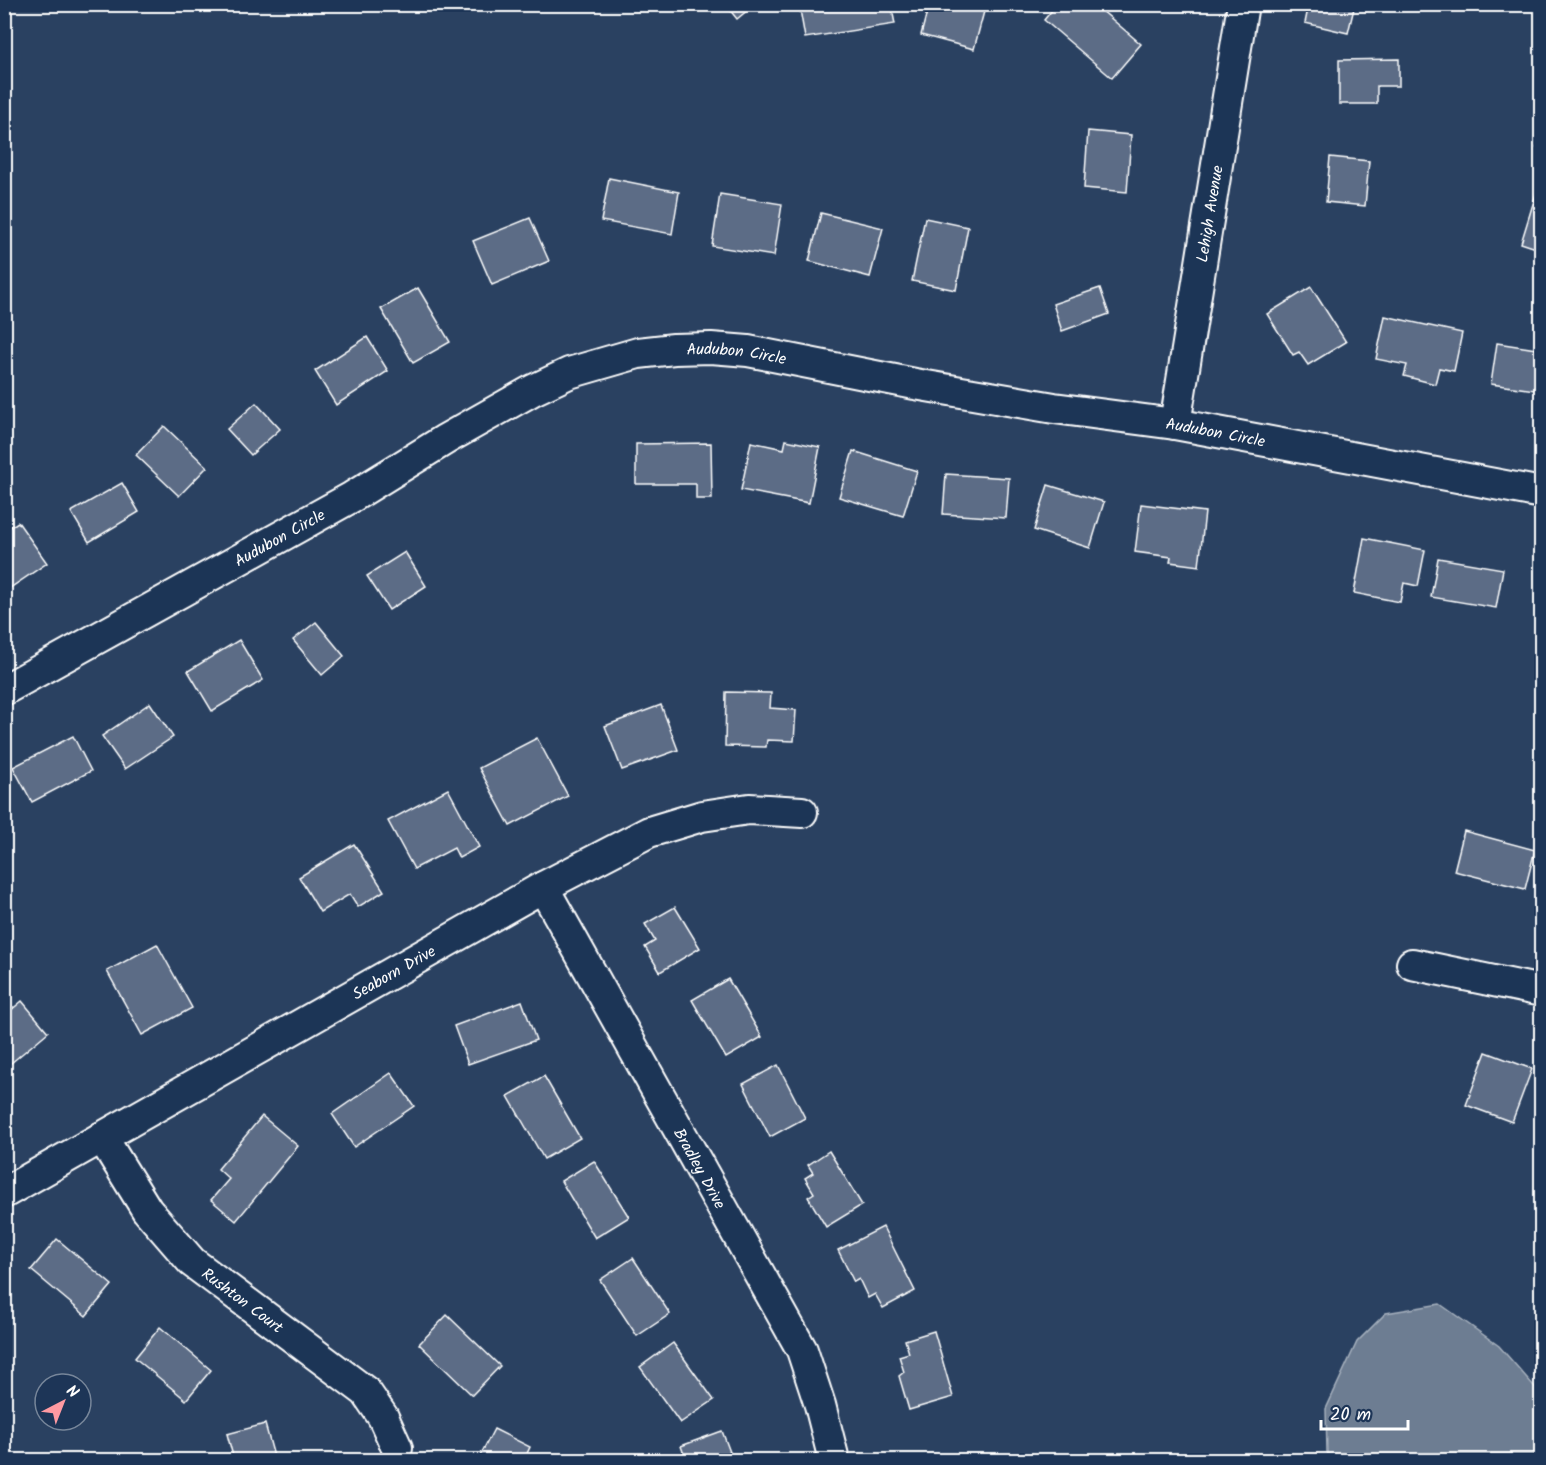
<svg xmlns="http://www.w3.org/2000/svg" width="1546" height="1465" font-family="Kalam,sans-serif">
<rect width="100%" height="100%" fill="#2a4161"/>
<filter id="ink" filterUnits="userSpaceOnUse"><feTurbulence type="fractalNoise" baseFrequency=".0167" numOctaves="2"/><feDisplacementMap in="SourceGraphic" scale="12" xChannelSelector="R" yChannelSelector="G"/><feConvolveMatrix kernelMatrix="1 2 1 2 8 2 1 2 1" color-interpolation-filters="sRGB"/></filter>
<g filter="url(#ink)">
<polygon fill="#6d7d92" stroke="#a7b1be" stroke-width="1.5" points="1440,1304 1499,1346 1541,1394 1541,1460 1331,1460 1327,1452 1326,1409 1357,1342 1386,1313"/>
<g fill="#5b6c86" stroke="#fff" stroke-width="1.5">
<polygon points="725,4 755,4 737,19"/>
<polygon points="799,4 891,4 895,24 805,38"/>
<polygon points="929,4 986,4 974,49 921,35"/>
<polygon points="1057,4 1094,4 1141,44 1112,78 1044,20"/>
<polygon points="1309,4 1355,4 1348,33 1305,23"/>
<polygon points="1399,59 1399,86 1377,86 1377,104 1339,104 1339,60"/>
<polygon points="1088,131 1131,135 1127,192 1084,188"/>
<polygon points="1542,133 1542,148 1537,147"/>
<polygon points="1330,157 1369,161 1365,206 1326,202"/>
<polygon points="609,178 679,192 672,234 601,221"/>
<polygon points="1540,181 1542,181 1542,250 1521,243"/>
<polygon points="720,194 782,204 774,256 712,246"/>
<polygon points="4,201 11,207 4,214"/>
<polygon points="821,213 883,228 870,277 809,261"/>
<polygon points="530,218 549,261 492,285 473,241"/>
<polygon points="925,218 968,227 956,290 912,281"/>
<polygon points="1311,287 1346,342 1308,365 1299,352 1293,355 1267,314"/>
<polygon points="418,288 450,342 413,363 381,309"/>
<polygon points="1100,288 1109,314 1062,331 1053,304"/>
<polygon points="1385,316 1462,333 1454,371 1439,368 1435,384 1404,376 1407,365 1376,359"/>
<polygon points="367,337 388,371 336,405 315,371"/>
<polygon points="1497,343 1542,350 1542,391 1491,384"/>
<polygon points="256,403 280,429 251,455 227,429"/>
<polygon points="164,426 207,467 179,496 136,455"/>
<polygon points="786,440 820,447 809,503 741,490 751,442 784,449"/>
<polygon points="711,443 712,499 696,499 696,484 636,484 636,444"/>
<polygon points="853,451 917,471 903,516 839,497"/>
<polygon points="946,474 1009,478 1006,518 943,514"/>
<polygon points="122,483 139,512 89,542 71,512"/>
<polygon points="1048,485 1104,502 1090,548 1034,530"/>
<polygon points="1141,504 1205,512 1199,566 1170,562 1171,557 1135,552"/>
<polygon points="18,522 47,563 4,592 4,555 8,553 4,548 4,531"/>
<polygon points="1364,538 1425,550 1418,586 1404,583 1400,602 1354,593"/>
<polygon points="405,552 426,586 389,610 367,576"/>
<polygon points="1438,558 1503,569 1496,608 1431,597"/>
<polygon points="316,622 344,656 322,675 293,640"/>
<polygon points="239,640 263,680 212,711 188,671"/>
<polygon points="726,692 771,693 770,708 796,710 794,741 767,740 766,747 725,746"/>
<polygon points="150,703 173,737 125,769 102,736"/>
<polygon points="661,705 678,750 622,770 605,726"/>
<polygon points="73,736 91,771 32,802 13,767"/>
<polygon points="537,738 568,796 510,826 479,768"/>
<polygon points="448,789 479,847 459,858 454,848 414,869 388,821"/>
<polygon points="1464,831 1535,850 1525,889 1454,871"/>
<polygon points="354,844 384,891 358,907 350,894 320,912 299,877"/>
<polygon points="675,907 700,948 660,972 645,947 655,941 645,924"/>
<polygon points="157,944 192,1008 142,1035 107,971"/>
<polygon points="728,979 762,1037 726,1058 692,1000"/>
<polygon points="22,1001 48,1032 4,1069 4,1016"/>
<polygon points="522,1001 536,1040 468,1064 454,1026"/>
<polygon points="1486,1052 1532,1069 1512,1122 1466,1105"/>
<polygon points="778,1065 805,1118 770,1137 743,1084"/>
<polygon points="391,1073 414,1106 354,1147 332,1114"/>
<polygon points="544,1076 580,1138 544,1159 508,1096"/>
<polygon points="262,1116 298,1146 236,1221 211,1200 229,1179 218,1169"/>
<polygon points="829,1151 862,1205 826,1227 808,1197 814,1193 805,1178 813,1173 808,1165"/>
<polygon points="594,1161 629,1217 595,1238 561,1181"/>
<polygon points="883,1227 915,1291 883,1308 875,1294 868,1298 859,1279 854,1282 838,1250"/>
<polygon points="57,1239 112,1285 86,1316 31,1270"/>
<polygon points="633,1258 670,1314 637,1336 600,1280"/>
<polygon points="447,1315 500,1366 472,1395 419,1344"/>
<polygon points="160,1327 211,1370 186,1400 135,1358"/>
<polygon points="934,1331 953,1397 909,1410 899,1376 904,1372 899,1356 909,1353 905,1340"/>
<polygon points="673,1343 714,1400 680,1423 640,1367"/>
<polygon points="265,1424 275,1460 234,1460 227,1434"/>
<polygon points="494,1429 530,1447 524,1460 478,1460"/>
<polygon points="722,1431 733,1460 686,1460 681,1446"/>
</g>
<g fill="none" stroke-linecap="round" stroke-linejoin="round">
<g stroke="#fff" stroke-width="34">
<g id="street">
<path id="s1" d="M 1175,424 L 1243,4"/>
<path id="s2" d="M 4,690 L 352,497 L 446,439 L 533,390 L 569,373 L 638,353 L 674,349 L 711,348 L 748,351 L 915,384 L 1054,408 L 1175,424 L 1542,493"/>
<path id="s3" d="M 543,887 L 802,1350 L 820,1405 L 834,1460"/>
<polyline points="1412,964 1542,991"/>
<path id="s4" d="M 102,1137 L 147,1210 L 192,1262 L 366,1392 L 383,1417 L 397,1448"/>
<path id="s5" d="M 4,1193 L 543,887 L 649,832 L 702,816 L 749,809 L 802,812"/>
</g>
</g>
<use href="#street" stroke="#1d3557" stroke-width="30"/>
</g>
</g>
<g text-anchor="middle" stroke-width="6" stroke-linejoin="round" paint-order="stroke">
<g font-size="16" fill="#fff" stroke="#1d3557">
<text dy="6" stroke="none"><textPath href="#s1" startOffset="213">Lehigh Avenue</textPath></text>
<text dy="6" stroke="none"><textPath href="#s2" startOffset="819">Audubon Circle</textPath></text>
<text dy="6" stroke="none"><textPath href="#s2" startOffset="1305">Audubon Circle</textPath></text>
<text dy="6" stroke="none"><textPath href="#s2" startOffset="315">Audubon Circle</textPath></text>
<text dy="6" stroke="none"><textPath href="#s5" startOffset="448">Seaborn Drive</textPath></text>
<text dy="6" stroke="none"><textPath href="#s3" startOffset="322">Bradley Drive</textPath></text>
<text dy="6" stroke="none"><textPath href="#s4" startOffset="218">Rushton Court</textPath></text>
</g>
</g>
<rect width="1546" height="1465" fill="none" stroke="#1d3557" stroke-width="24"/>
<rect x="12" y="12" width="1522" height="1441" fill="none" stroke="#fff" stroke-width="2" filter="url(#ink)"/>
<g transform="translate(63 1402) rotate(42)"><circle r="28" fill="#1d3557" stroke="#77869a" stroke-width="1.5"/>
<path d="M0-4.5L10 22L0 15L-10 22Z" fill="#ff9aa2"/>
<text y="-9" font-size="16" font-weight="bold" text-anchor="middle" fill="#ffffff">N</text>
</g>
<path d="M1321 1420v9h87v-9" fill="none" stroke="#ffffff" stroke-width="3"/>
<text x="1330" y="1420" font-size="18" fill="#ffffff" stroke="#1d3557" stroke-width="4.5" paint-order="stroke">20 m</text>
</svg>
